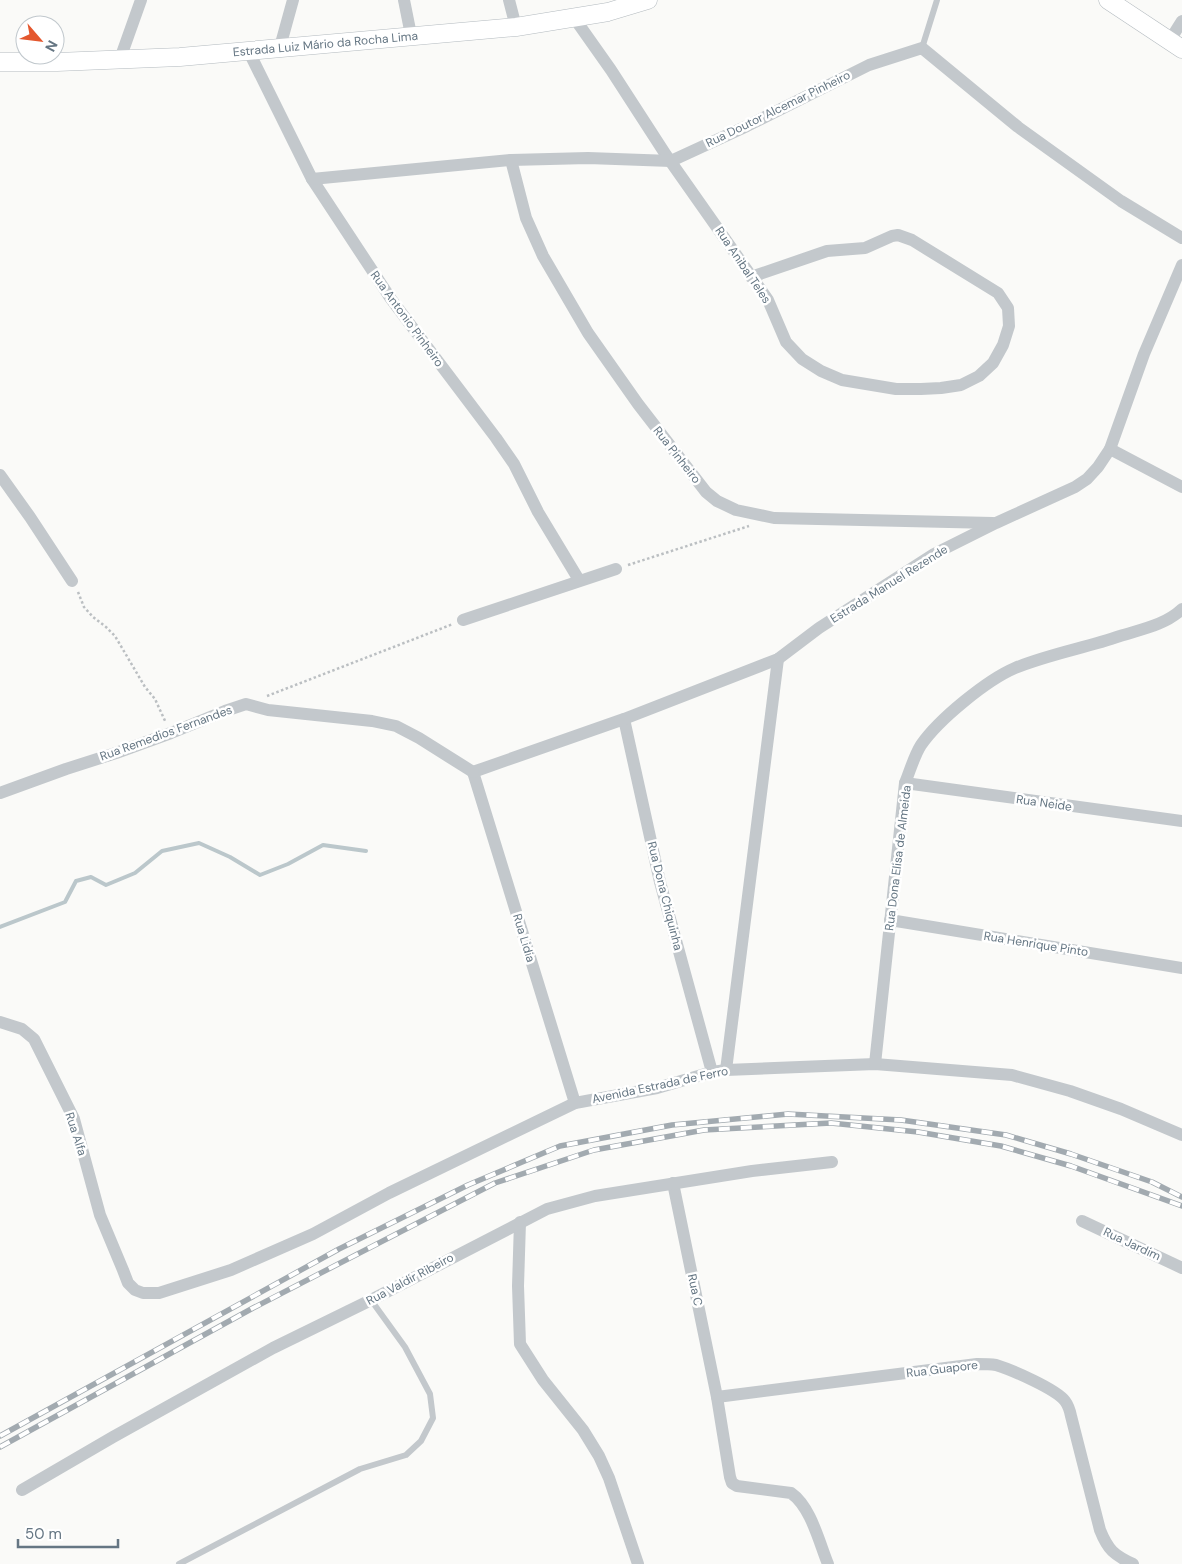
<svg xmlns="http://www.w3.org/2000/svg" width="1182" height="1564" font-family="'DM Sans',sans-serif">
<rect width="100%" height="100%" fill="#fafaf8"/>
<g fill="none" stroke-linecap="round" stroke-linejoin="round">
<polyline stroke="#bbc7cb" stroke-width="4" points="0,927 65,902 76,881 91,877 106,885 135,873 162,851 199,843 230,857 260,875 288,864 323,845 366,851"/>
<g stroke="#b3babf" stroke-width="19">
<g id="secondary">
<polyline points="1108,0 1182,49"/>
<path id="s1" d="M 0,62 L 57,62 L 180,57 L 516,27 L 608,12 L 648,0"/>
</g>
</g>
<g stroke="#bbbfc2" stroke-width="2.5" stroke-dasharray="2.5 2.5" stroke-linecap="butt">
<polyline points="628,565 749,526"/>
<polyline points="78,592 84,607 93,617 106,627 115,636 145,687 155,699 166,723"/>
<polyline points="267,696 453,624"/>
</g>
<g stroke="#c3c8cc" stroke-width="6">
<polyline points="922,48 937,0"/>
<polyline points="179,1564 360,1469 406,1455 421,1441 433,1418 430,1394 405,1347 371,1300"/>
</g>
<g stroke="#c3c8cc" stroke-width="12">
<polyline points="404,0 411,35"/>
<polyline points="509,0 516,27"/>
<polyline points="575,19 611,70 666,155 768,300 786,342 802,359 821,371 842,380 896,389 921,389 941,388 961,385 979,376 993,363 1003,345 1009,326 1008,308 998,293 912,240 898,235 892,236 865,248 827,251 751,277"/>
<polyline points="1170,40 1182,21"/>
<polyline points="280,47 293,0"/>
<polyline points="248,50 312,179 391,299 496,438 514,464 538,512 579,580"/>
<polyline points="120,59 141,0"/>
<polyline points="511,160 526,218 543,256 588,333 638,404 706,492 717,501 736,510 774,518 993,523"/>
<polyline points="312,179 511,160 588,158 671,161 747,126 869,65 922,48 1018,127 1121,201 1182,238"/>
<polyline points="1110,449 1182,487"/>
<polyline points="0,475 30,517 72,581"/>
<polyline points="463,620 616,569"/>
<polyline points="624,719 660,882 712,1072"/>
<polyline points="473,772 624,719 778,659 819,628 934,554 996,523 1075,487 1087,479 1098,467 1110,449 1144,354 1182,265"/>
<polyline points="473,772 575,1103"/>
<polyline points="905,783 1182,821"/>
<polyline points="0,793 66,769 116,753 171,733 225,711 246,704 268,710 372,721 396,726 419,738 473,772"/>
<polyline points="890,920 1182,968"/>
<polyline points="0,1022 22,1029 34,1039 74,1119 100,1215 123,1270 128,1283 135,1290 143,1293 159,1293 231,1270 313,1234 389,1193 575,1103 657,1088 712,1072 726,1070 875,1064 1012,1075 1070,1091 1121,1109 1182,1135"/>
<path d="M 875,1064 L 905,783 C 910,771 914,756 921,745 C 939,719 987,680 1015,668 C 1049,654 1085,648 1120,636 C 1142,629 1165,625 1182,609"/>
<polyline points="726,1070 778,659"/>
<path d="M 673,1183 L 717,1397 L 730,1477 L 732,1483 L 737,1486 L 791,1493 C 811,1507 819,1542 828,1564"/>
<polyline points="1082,1221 1182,1268"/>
<polyline points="520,1222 518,1286 520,1344 543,1380 583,1430 599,1456 609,1478 638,1564"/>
<path d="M 717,1397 L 977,1364 C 983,1364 990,1364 996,1365 C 1012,1370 1056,1389 1065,1401 C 1068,1405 1070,1411 1071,1416 L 1100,1530 C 1108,1550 1114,1555 1133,1564"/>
<polyline points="22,1490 113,1437 273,1348 371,1300 547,1209 595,1196 752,1171 832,1162"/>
</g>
<use href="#secondary" stroke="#fff" stroke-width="18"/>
<g stroke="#a2aab0" stroke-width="5.5">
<g id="rail">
<polyline points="0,1436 339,1249 468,1185 560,1146 672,1125 788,1114 901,1120 1006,1135 1071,1154 1152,1182 1182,1197"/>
<polyline points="0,1447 253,1308 495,1183 594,1150 704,1130 831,1123 918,1132 1001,1146 1071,1166 1182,1206"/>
</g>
</g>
<use href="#rail" stroke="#fff" stroke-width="4" stroke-dasharray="11" stroke-linecap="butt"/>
</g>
<g text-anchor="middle" stroke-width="5" stroke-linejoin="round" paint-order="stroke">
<g font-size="12" fill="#657683" stroke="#fff">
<text dy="4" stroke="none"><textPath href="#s1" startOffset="326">Estrada Luiz Mário da Rocha Lima</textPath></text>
<text transform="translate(778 109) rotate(-26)" y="4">Rua Doutor Alcemar Pinheiro</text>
<text transform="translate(743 265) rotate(56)" y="4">Rua Anibal Teles</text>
<text transform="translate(407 319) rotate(54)" y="4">Rua Antonio Pinheiro</text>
<text transform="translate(677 455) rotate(52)" y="4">Rua Pinheiro</text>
<text transform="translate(889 584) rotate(-32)" y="4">Estrada Manuel Rezende</text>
<text transform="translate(166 733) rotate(-20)" y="4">Rua Remedios Fernandes</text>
<text transform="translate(1044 803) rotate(8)" y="4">Rua Neide</text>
<text transform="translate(898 858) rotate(-83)" y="4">Rua Dona Elisa de Almeida</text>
<text transform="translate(665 896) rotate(76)" y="4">Rua Dona Chiquinha</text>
<text transform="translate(524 938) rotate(73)" y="4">Rua Lidia</text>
<text transform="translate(1036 944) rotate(9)" y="4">Rua Henrique Pinto</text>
<text transform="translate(660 1085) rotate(-12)" y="4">Avenida Estrada de Ferro</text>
<text transform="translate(76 1134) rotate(72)" y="4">Rua Alfa</text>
<text transform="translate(1132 1244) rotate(25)" y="4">Rua Jardim</text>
<text transform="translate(410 1279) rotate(-28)" y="4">Rua Valdir Ribeiro</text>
<text transform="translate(695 1290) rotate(78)" y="4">Rua C</text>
<text transform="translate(942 1369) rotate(-7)" y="4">Rua Guapore</text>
</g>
</g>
<g transform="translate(40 40) rotate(118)"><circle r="24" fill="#ffffff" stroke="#c1c8cd"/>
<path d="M0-4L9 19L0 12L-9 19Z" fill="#e4572e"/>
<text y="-8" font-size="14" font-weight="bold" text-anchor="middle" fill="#657683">N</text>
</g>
<path d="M18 1539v8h100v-8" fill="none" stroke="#657683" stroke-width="2.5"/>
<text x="25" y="1539" font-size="15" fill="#657683" stroke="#ffffff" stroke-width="4" paint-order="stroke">50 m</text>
</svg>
